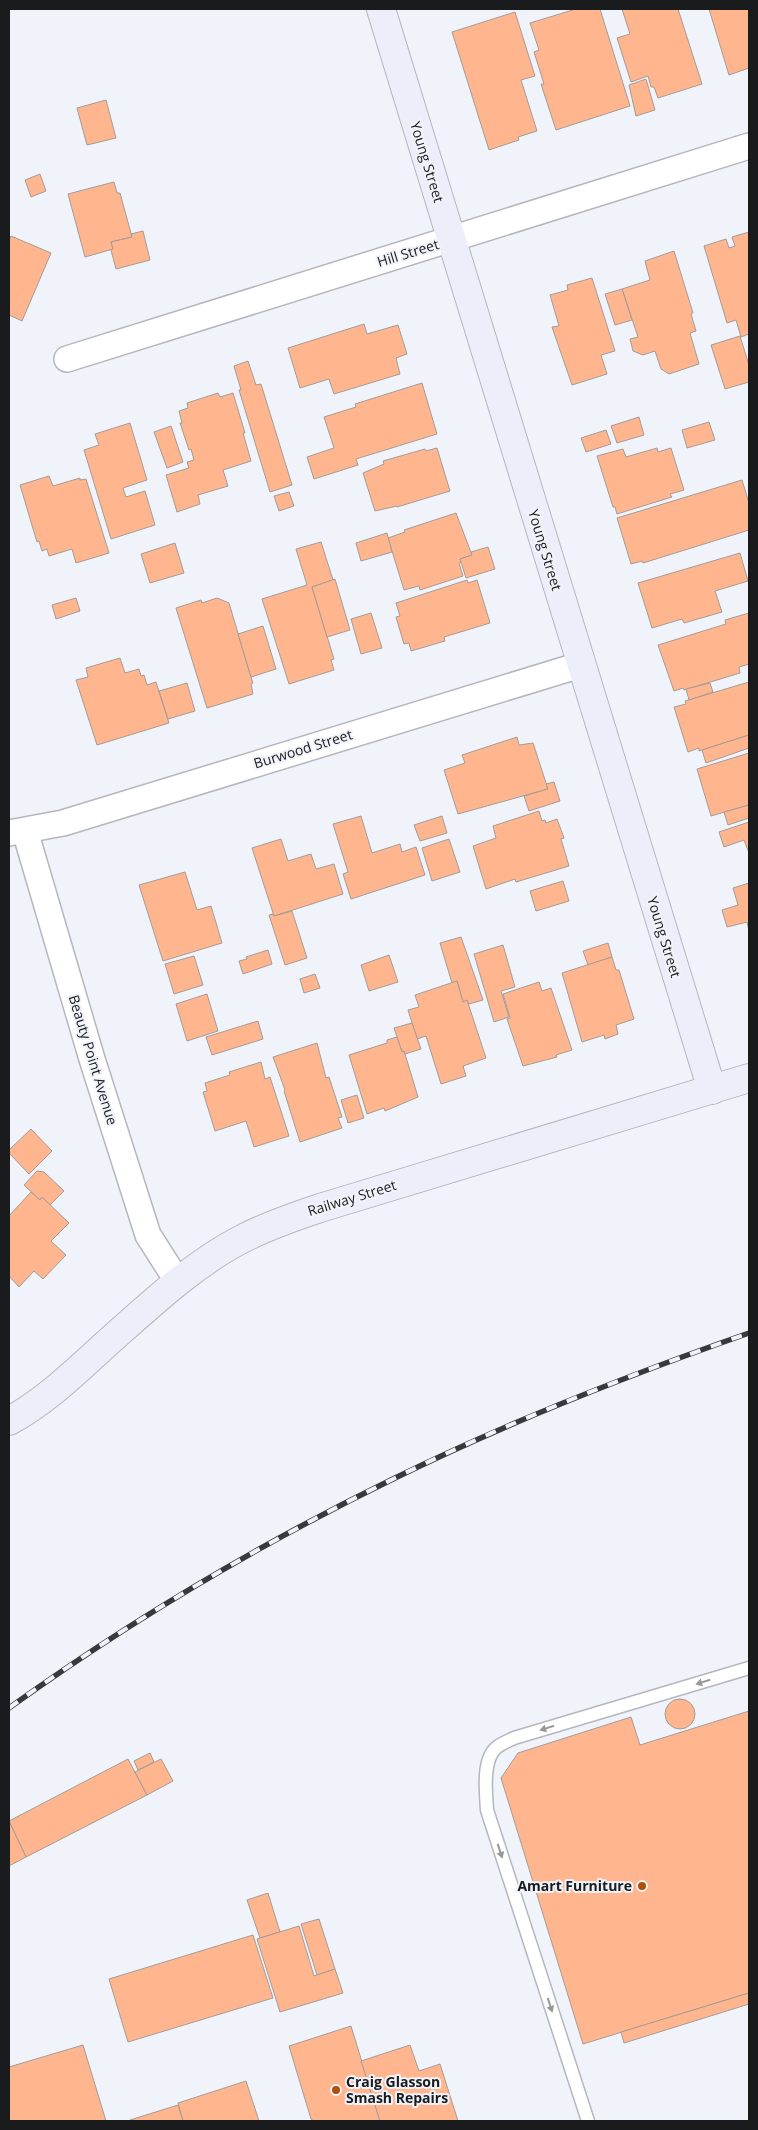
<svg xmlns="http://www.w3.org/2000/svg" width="758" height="2130" font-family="'Open Sans',sans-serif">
<rect width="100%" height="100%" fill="#f1f3fa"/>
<g fill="#ffb58d" stroke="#a39c98">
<polygon points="576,9 600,9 630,106 556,130 541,84 544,84 534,52 539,50 530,23"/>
<polygon points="622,9 678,9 702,84 658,98 654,87 651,87 648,76 631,82 617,38 630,34"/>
<polygon points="709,9 749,9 749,68 729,75"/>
<polygon points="515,12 535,76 521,80 537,131 518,137 519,140 489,150 452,32"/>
<polygon points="646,79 655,110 636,116 629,85"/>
<polygon points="106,100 116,138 87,145 77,108"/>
<polygon points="40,174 46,191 31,197 25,180"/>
<polygon points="114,182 117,193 120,193 132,237 111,242 113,249 85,257 68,194"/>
<polygon points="143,231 150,260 116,269 111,250 113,249 111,242 132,237 131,234"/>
<polygon points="749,232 749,334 741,337 736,320 727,323 704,246 726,239 729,248 735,246 732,237"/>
<polygon points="11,236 51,253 22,321 9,315 9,240"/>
<polygon points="674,251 693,313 691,314 696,331 690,333 699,364 669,374 661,369 655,351 643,355 633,351 630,339 638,337 622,289 650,280 645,261"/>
<polygon points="592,278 615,351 601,355 607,374 572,385 552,327 559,326 550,295 568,290 567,285"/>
<polygon points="622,289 632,320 615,325 605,294"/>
<polygon points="364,324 367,334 398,325 407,354 396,358 400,374 334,394 329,379 300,388 288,348"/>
<polygon points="740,336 749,365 749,382 725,389 711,345"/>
<polygon points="248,361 256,385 261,384 292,485 270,492 239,390 241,390 234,366"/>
<polygon points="422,383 437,434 356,459 358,465 314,479 307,457 334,448 324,417 356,407 355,404"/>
<polygon points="218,393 220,397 233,393 245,433 243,433 251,461 223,470 228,486 198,495 200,504 177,512 166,475 189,468 187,462 194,460 191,449 189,450 180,423 182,423 179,411 188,408 187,403"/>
<polygon points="639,417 644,435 617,443 611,426"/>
<polygon points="709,422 715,440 687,448 682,430"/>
<polygon points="130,423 147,480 123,488 126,497 145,491 155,525 111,539 84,450 99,445 95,434"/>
<polygon points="171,426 183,462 167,468 154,432"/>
<polygon points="606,430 611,444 586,452 581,438"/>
<polygon points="437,448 450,491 397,507 397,506 375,511 363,473 384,464 383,461 425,449 426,451"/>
<polygon points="657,448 658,452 671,448 684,490 670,494 672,497 617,514 615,507 613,507 597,456 623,449 626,457"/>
<polygon points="49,476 53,486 80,478 80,480 86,479 109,553 76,563 72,549 49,556 47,549 42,551 39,541 37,542 20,485"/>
<polygon points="742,480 749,503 749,530 643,563 642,561 631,564 617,518"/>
<polygon points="289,492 294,506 279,511 274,496"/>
<polygon points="456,513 472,555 460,559 461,562 459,563 463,576 420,590 419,586 404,590 388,538 405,532 404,530"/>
<polygon points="387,533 392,552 361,561 356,543"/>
<polygon points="321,542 333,580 312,587 334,659 331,660 334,670 289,684 262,599 307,585 296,549"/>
<polygon points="175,543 184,573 150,583 141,554"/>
<polygon points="488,547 495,569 466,578 460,559 472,555 471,552"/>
<polygon points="740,553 748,581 715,591 722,612 684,623 682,619 652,628 638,583"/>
<polygon points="335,579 350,630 327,637 312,587"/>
<polygon points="467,580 468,583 477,580 490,623 444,637 445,641 411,651 409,643 404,644 396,617 400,616 396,603"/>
<polygon points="76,598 80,611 56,619 52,605"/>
<polygon points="217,598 229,603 251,677 253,683 251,684 253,694 207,708 176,608 201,600 202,603"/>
<polygon points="371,613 382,648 361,654 351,619"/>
<polygon points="749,613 749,664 739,667 740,673 684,690 683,688 674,691 658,645 726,624 725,620"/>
<polygon points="263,626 276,669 251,677 238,634"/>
<polygon points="120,658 125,673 139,669 141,676 144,675 147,685 156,682 169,723 97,745 76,680 88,677 86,668"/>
<polygon points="749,682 749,735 702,750 699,751 699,748 688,752 674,707 686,704 685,701"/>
<polygon points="187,683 195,711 168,719 159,691"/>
<polygon points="710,683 713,692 689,700 686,689"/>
<polygon points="749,735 749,748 706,763 702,750"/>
<polygon points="517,737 519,745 533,743 548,789 458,814 444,770 465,763 462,755"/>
<polygon points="749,753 749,805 711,816 697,769"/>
<polygon points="554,782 560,801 529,811 524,796 548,789 546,784"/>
<polygon points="749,805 749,818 728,825 724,812"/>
<polygon points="539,811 542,821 545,820 546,823 557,819 564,838 561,839 569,866 516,882 515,879 486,889 473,846 496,838 493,826"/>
<polygon points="361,816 372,853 400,844 402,852 416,847 425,875 351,899 343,874 348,872 333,824"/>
<polygon points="442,816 447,833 420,841 414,825"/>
<polygon points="749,822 749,853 744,840 724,847 719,832"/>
<polygon points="281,839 288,861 311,854 316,869 334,864 343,894 274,916 252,848"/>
<polygon points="449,839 460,872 432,881 422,848"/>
<polygon points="185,872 197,910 211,906 222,943 163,961 139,885"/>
<polygon points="563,881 569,901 536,911 530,891"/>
<polygon points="749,883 749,931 747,922 727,927 722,910 738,905 733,888"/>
<polygon points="292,911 307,958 285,965 269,915 273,914 274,916"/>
<polygon points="461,937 483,1000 469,1004 467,1000 463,1002 457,981 452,983 440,943"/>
<polygon points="608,943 612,957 588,965 583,951"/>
<polygon points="503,945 515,987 501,991 509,1017 494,1022 474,954"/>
<polygon points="268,950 272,964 243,974 239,961 247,959 246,957"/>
<polygon points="389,955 398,982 369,991 361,965"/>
<polygon points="194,956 203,985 174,994 165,964"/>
<polygon points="612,957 616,970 619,970 634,1019 616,1025 618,1034 605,1039 604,1035 582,1042 562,973"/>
<polygon points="315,974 320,988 304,993 300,979"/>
<polygon points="457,981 463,1002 467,1000 486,1058 463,1066 466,1076 441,1084 426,1036 417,1039 408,1010 419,1007 415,995"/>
<polygon points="539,982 542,991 551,988 572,1050 556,1055 557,1057 523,1066 507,1019 510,1018 503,994"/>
<polygon points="207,994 218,1031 187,1041 176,1004"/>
<polygon points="258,1021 263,1039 212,1055 206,1037"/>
<polygon points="412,1023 421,1049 405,1054 404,1051 402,1052 394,1028"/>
<polygon points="397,1037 402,1052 404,1051 405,1054 418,1097 385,1111 384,1108 367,1114 349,1055 387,1043 387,1040"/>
<polygon points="317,1043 326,1078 329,1077 342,1117 338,1118 342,1128 300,1142 284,1091 285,1090 273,1057"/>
<polygon points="261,1062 265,1079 270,1077 289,1136 254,1147 246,1121 215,1131 203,1092 207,1091 205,1083 230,1075 229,1072"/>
<polygon points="357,1095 364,1118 348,1123 341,1100"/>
<polygon points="31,1129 52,1151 29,1174 9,1153 9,1150"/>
<polygon points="37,1171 44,1172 64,1191 50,1205 42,1197 40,1200 24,1185"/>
<polygon points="31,1192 40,1200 42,1197 69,1223 51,1241 66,1255 43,1279 34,1271 19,1287 9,1276 9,1216"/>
<circle cx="680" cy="1714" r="15"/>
<polygon points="749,1711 749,1993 583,2044 501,1778 518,1753 631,1717 640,1745"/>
<polygon points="150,1753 154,1762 138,1770 134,1761"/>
<polygon points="128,1759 147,1795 26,1857 9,1821"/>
<polygon points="161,1759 173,1781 147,1795 135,1772"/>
<polygon points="9,1821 26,1857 9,1866"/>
<polygon points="268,1893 280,1932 260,1938 247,1900"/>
<polygon points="319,1919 335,1969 317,1975 301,1924"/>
<polygon points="299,1926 314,1976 335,1969 343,1993 280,2012 257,1939"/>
<polygon points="253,1935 273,1998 128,2042 109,1979"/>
<polygon points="749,1993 749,2004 624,2043 621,2032"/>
<polygon points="351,2026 380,2121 314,2121 311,2119 289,2046"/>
<polygon points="83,2045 106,2121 9,2121 9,2067"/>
<polygon points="410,2045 419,2071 440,2064 458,2121 380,2121 361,2061"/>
<polygon points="246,2081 259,2121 183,2121 178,2103"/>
<polygon points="178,2105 183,2121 130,2121 130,2120"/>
</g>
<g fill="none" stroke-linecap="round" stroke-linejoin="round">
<g stroke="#b5b7be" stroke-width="15">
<path id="lane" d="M 588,2121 L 487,1810 C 486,1793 482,1760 496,1748 C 500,1744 508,1741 514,1738 L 749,1668"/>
</g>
<g stroke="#b5b7be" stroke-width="28">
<g id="street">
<polyline points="67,359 749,146"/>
<polyline points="25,831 92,1059 148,1235 178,1282"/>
<polyline points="9,833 63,823 580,665"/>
</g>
</g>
<g stroke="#b5b7be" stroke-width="30">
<g id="secondary">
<polyline points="381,9 712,1090"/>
<path d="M 9,1421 C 52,1398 87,1360 124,1328 C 160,1296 199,1261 242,1239 C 267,1226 293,1217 320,1208 L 749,1078"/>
</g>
</g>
<use href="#lane" stroke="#fff" stroke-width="12"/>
<use href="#street" stroke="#fff" stroke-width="25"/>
<use href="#secondary" stroke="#eceffa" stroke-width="28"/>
<g stroke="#37393b" stroke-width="5.5">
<path id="rail" d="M 9,1708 C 130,1621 260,1544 393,1479 C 508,1422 629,1375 749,1333"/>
</g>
<use href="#rail" stroke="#f1f3fa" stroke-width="4" stroke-dasharray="11" stroke-linecap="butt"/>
</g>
<defs><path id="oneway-solid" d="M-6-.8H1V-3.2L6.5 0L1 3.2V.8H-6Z" transform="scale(1.25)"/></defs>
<g fill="#989899">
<use href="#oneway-solid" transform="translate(703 1682) rotate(163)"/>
<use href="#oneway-solid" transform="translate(547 1728) rotate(163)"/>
<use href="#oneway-solid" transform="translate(500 1851) rotate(72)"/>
<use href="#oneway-solid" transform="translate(550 2005) rotate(72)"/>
</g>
<g fill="#b05006" stroke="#f1f3fa" stroke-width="2">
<circle cx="642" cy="1886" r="5"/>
<circle cx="336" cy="2090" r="5"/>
</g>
<g text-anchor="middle" stroke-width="4" stroke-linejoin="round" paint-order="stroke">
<g font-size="14" fill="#1a1b1d" stroke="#f1f3fa">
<text transform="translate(427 162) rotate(73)" y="5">Young Street</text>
<text transform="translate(408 253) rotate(-17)" y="5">Hill Street</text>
<text transform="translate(545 550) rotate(73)" y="5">Young Street</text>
<text transform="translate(303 749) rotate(-17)" y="5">Burwood Street</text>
<text transform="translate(664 937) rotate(73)" y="5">Young Street</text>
<text transform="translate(93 1060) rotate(73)" y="5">Beauty Point Avenue</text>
<text transform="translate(352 1198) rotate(-17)" y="5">Railway Street</text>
</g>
<g font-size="14" font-weight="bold" fill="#1a1b1d" stroke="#f1f3fa" text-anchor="end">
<text x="632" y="1891">Amart Furniture</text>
<text x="346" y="2087" text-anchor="start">Craig Glasson<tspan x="346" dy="16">Smash Repairs</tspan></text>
</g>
</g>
<rect width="758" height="2130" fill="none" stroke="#1a1b1d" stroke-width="20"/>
</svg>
